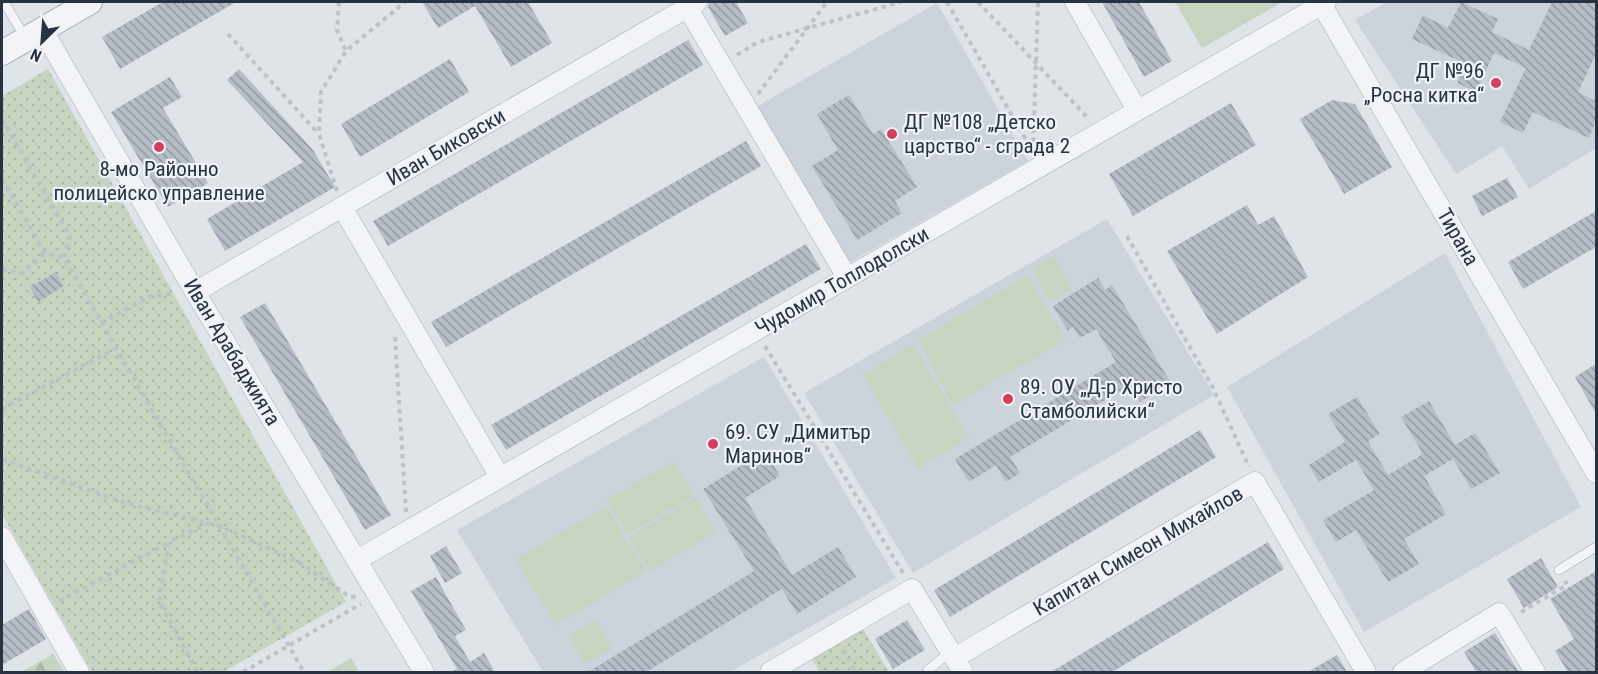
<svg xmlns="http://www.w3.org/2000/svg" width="1598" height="674" font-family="'Roboto Condensed',sans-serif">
<defs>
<pattern id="forest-firs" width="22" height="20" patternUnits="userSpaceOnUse" patternTransform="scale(1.5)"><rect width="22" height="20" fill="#c6d4c0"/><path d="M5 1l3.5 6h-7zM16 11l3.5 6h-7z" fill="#aab6a6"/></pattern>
<pattern id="park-dots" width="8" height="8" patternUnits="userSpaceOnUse" patternTransform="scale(1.5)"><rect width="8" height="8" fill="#c6d4c0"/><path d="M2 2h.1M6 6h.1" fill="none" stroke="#aab6a6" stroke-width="1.8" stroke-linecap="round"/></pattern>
<pattern id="building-back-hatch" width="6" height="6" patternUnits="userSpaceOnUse" patternTransform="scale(1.5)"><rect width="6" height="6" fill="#b6bdc6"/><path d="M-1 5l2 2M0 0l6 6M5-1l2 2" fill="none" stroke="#949aa2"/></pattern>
</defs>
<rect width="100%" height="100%" fill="#dfe4e9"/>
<g fill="#cdd3db">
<polygon points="1387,2 1596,2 1596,148 1529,189 1502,146 1456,174 1355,20"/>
<polygon points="937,3 1028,161 847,264 756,107"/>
<polygon points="1107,219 1214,395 913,573 804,393"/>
<polygon points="1445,253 1581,507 1364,632 1227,387"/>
<polygon points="764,357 896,578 730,672 543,672 457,530"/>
</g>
<polygon fill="url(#forest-firs)" points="53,654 65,672 21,672"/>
<g fill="url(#park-dots)">
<polygon points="48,69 346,602 223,672 92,672 2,514 2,96"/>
<polygon points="858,621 889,672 820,672 807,651"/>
</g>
<g fill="#c6d4c0">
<polygon points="1175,2 1278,2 1279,4 1202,48"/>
<polygon points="1054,256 1072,289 1050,301 1032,268"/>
<polygon points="1027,276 1066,340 953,405 918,340"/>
<polygon points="913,344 969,438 918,468 863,375"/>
<polygon points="674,461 694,496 627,534 607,500"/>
<polygon points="696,498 716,532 649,571 629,537"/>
<polygon points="606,506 646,571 556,625 516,560"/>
<polygon points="595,620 612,648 585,664 568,636"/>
<polygon points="351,658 359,672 327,672"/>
</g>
<g fill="url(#building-back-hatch)">
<polygon points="163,2 236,2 120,69 102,37"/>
<polygon points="422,2 528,2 552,43 511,67 475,6 438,28"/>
<polygon points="709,2 736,2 748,23 725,36 708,7"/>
<polygon points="1102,2 1139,2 1172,61 1144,77"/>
<polygon points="1461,2 1498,19 1492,32 1529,50 1552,2 1596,2 1596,54 1578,92 1596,101 1596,121 1589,138 1533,112 1523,133 1500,122 1526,68 1494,53 1476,92 1457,83 1466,64 1412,39 1423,15 1448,28"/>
<polygon points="688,40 703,65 388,246 373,221"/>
<polygon points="450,59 469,92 360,157 341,124"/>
<polygon points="239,69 313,150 335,187 225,251 207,219 303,162 227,80"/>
<polygon points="170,77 182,97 163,108 208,183 168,207 111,112"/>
<polygon points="849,95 873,134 881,129 917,187 895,201 902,213 857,240 812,166 838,150 817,114"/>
<polygon points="1332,100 1355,104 1392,167 1344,194 1300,119"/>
<polygon points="1231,103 1256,145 1133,216 1109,174"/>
<polygon points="746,141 761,166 446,347 431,322"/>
<polygon points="1507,178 1518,197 1482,216 1472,196"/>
<polygon points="1247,205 1258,225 1274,216 1308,277 1217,334 1167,251"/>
<polygon points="1596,211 1596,247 1523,289 1508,262"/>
<polygon points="806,244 821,269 506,450 491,425"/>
<polygon points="56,272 64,286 38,302 30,287"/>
<polygon points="1098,278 1105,290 1112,285 1171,383 1140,402 1130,385 1010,457 1020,473 1006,482 996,465 969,482 955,459 1116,362 1096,329 1080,338 1073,327 1068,331 1053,306"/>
<polygon points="265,303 391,515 365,530 240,317"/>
<polygon points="1596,364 1596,414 1575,377"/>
<polygon points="1357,397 1380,434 1368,441 1388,475 1423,454 1401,417 1429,401 1455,445 1475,433 1500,473 1471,489 1453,459 1424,476 1446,514 1404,539 1419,564 1388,582 1356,530 1336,542 1323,520 1374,490 1356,460 1319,482 1309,465 1345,442 1328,414"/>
<polygon points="1200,430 1216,457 950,617 934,590"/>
<polygon points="765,451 780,476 745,498 792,575 838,547 856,577 797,614 782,589 646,672 588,672 754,571 703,489"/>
<polygon points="1268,542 1284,569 1218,609 1112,672 1051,672"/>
<polygon points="446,546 462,573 445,583 430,556"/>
<polygon points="1541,558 1558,587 1524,608 1507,579"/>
<polygon points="1596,571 1596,672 1568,672 1555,651 1574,639 1550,599"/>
<polygon points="436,577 466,630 455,636 470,662 484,653 495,672 451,672 457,669 411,591"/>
<polygon points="29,609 46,639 2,665 2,625"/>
<polygon points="907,620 925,650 893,669 875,639"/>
<polygon points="1495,633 1510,658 1519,672 1476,672 1464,652"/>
<polygon points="1337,655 1347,672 1308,672"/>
</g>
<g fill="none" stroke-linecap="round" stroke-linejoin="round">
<g stroke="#a4abb3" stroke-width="10">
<g id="service">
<polyline points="4,2 26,39"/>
<polyline points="1559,570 1596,547"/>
<polyline points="927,672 928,670 950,652"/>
</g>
</g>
<g stroke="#a4abb3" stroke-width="21">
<g id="minor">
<polyline points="1075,2 1137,110"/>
<polyline points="1320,2 1596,473"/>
<polyline points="687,7 847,277"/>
<polyline points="42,29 195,292 424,672"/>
<polyline points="342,207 500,477"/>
<polyline points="195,292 697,2"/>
<polyline points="2,537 79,672"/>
<polyline points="357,560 1326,2"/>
<polyline points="954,658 1255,482 1366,672"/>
<polyline points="770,672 912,589 963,672"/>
<polyline points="1403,672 1499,613 1535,672"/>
</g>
</g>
<g stroke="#a4abb3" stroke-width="26">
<polyline id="tertiary" points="2,53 90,2"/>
</g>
<g stroke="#bdc2c8" stroke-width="4" stroke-dasharray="4.5 4.5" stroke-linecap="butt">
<polyline points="339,2 337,31 346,51"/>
<polyline points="947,2 1033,152"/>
<polyline points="978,2 1088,118"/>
<polyline points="228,34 318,133"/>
<polyline points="737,55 758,42 901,2"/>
<polyline points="758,94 827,2"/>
<polyline points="2,119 70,237 64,258"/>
<polyline points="1033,151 1038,2"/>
<polyline points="2,179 45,253 64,258 304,672"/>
<polyline points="337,191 319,134 321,92 346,51 405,2"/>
<polyline points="1127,236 1213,388 1249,467"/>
<polyline points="2,270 22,273 45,253"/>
<polyline points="101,323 150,296 174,294"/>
<polyline points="395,337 406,512"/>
<polyline points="765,346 903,573"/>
<polyline points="2,409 116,348"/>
<polyline points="2,459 125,503 217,525 297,561 350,597 359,596"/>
<polyline points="59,601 168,543"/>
<polyline points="1521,612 1567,585 1565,581"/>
<polyline points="843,650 856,672"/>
<polyline points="197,672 159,601 169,542 209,523"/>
<polyline points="243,672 361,604"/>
</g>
<use href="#service" stroke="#f2f4f7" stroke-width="9"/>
<use href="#minor" stroke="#f2f4f7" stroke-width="20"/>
<use href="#tertiary" stroke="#f2f4f7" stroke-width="24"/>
</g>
<g fill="#d43e5f" stroke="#eff3f7" stroke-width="2">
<circle cx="1496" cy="83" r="6"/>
<circle cx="892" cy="134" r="6"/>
<circle cx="159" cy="147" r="6"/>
<circle cx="1008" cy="399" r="6"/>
<circle cx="713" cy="444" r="6"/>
</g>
<g text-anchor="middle" stroke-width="4.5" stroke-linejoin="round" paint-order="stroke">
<g font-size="21" fill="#273341" stroke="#eff3f7" text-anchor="start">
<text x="1484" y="78" text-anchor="end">ДГ №96<tspan x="1484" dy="24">„Росна китка“</tspan></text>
<text x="904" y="129">ДГ №108 „Детско<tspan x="904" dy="24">царство“ - сграда 2</tspan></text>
<text x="159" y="176" text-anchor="middle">8-мо Районно<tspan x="159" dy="24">полицейско управление</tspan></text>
<text x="1020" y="394">89. ОУ „Д-р Христо<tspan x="1020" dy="24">Стамболийски“</tspan></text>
<text x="725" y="439">69. СУ „Димитър<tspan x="725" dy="24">Маринов“</tspan></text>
</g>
<g font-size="21" fill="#273341" stroke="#eff3f7">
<text transform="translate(446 147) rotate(-30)" y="7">Иван Биковски</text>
<text transform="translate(1458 237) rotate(60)" y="7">Тирана</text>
<text transform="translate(842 281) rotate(-30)" y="7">Чудомир Топлодолски</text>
<text transform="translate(232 352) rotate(59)" y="7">Иван Арабаджията</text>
<text transform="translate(1138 551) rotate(-30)" y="7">Капитан Симеон Михайлов</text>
</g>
</g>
<rect width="1598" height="674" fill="none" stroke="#273341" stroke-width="6"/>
<g transform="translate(42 42) rotate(205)" stroke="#eff3f7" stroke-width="4.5" paint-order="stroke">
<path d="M0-4.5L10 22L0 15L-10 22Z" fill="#273341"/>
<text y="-9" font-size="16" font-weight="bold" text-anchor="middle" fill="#273341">N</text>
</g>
</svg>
